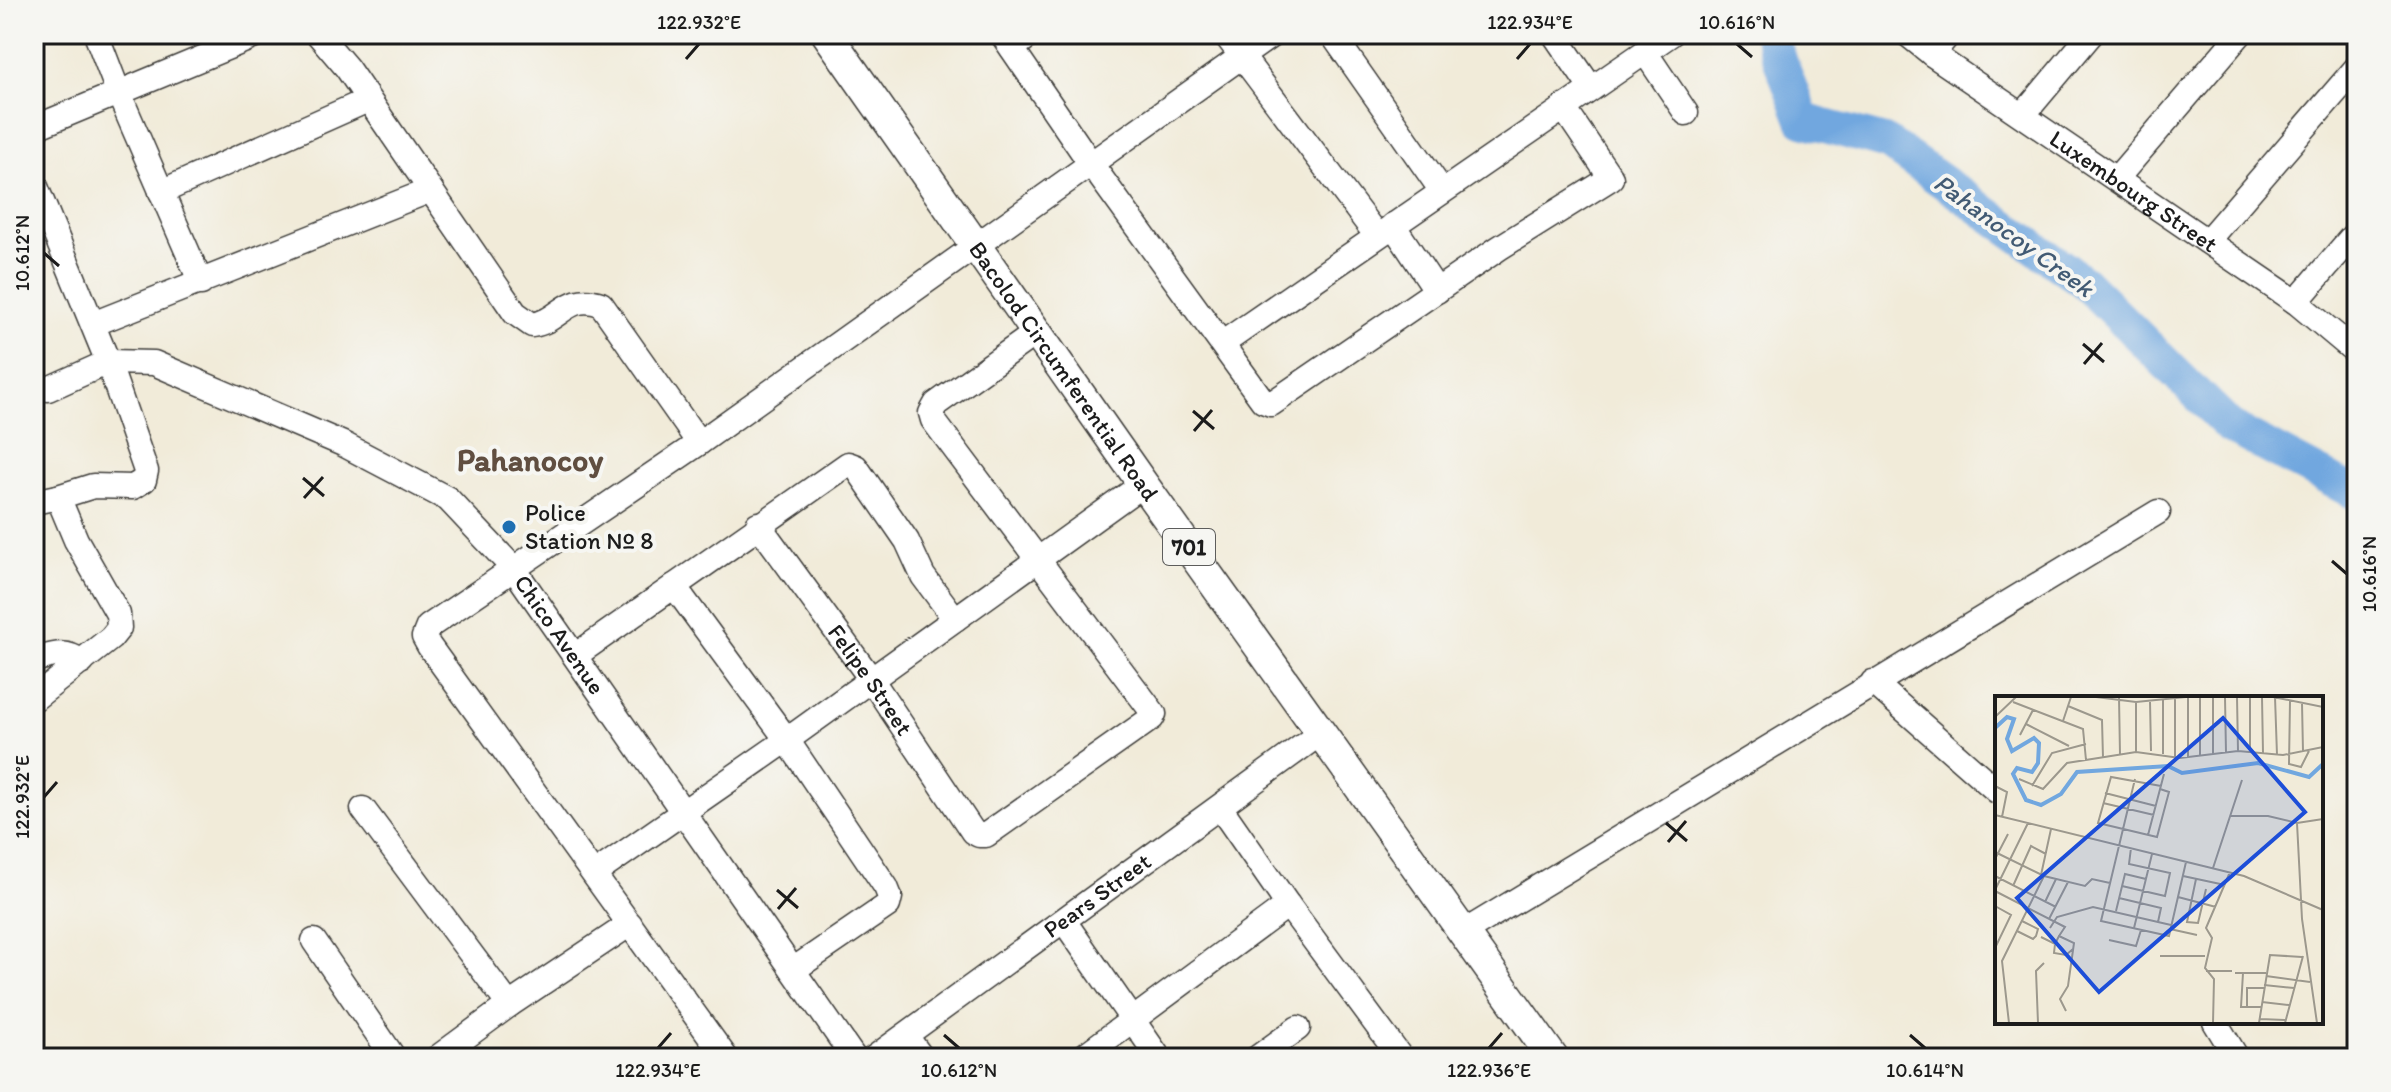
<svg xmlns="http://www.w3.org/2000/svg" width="2391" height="1092" font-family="Itim,sans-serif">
<rect width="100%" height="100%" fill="#f6f6f2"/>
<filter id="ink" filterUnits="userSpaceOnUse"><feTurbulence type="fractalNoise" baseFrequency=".0125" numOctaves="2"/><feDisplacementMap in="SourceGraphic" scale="16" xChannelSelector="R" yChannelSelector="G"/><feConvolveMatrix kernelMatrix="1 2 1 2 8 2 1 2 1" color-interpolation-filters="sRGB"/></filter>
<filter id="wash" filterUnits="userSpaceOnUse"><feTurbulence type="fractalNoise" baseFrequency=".006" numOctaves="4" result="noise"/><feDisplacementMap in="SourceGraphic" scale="32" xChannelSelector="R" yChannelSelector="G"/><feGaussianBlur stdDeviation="1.8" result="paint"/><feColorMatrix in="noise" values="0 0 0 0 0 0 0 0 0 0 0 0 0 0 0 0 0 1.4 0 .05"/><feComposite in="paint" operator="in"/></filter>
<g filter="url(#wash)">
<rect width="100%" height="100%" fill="#f1ebd9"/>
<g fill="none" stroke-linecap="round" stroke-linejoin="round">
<polyline stroke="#71a7df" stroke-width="34" points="1770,34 1803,120 1888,143 2084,282 2230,427 2357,494"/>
</g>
</g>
<g filter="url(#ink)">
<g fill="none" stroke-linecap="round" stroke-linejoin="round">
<g stroke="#3c3b38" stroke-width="27">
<g id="minor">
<polyline points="96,34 119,94 201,283"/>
<path d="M 318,34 L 347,68 L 515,313 L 532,325 C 561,321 567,292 601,304 L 699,443"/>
<polyline points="1002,34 1091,164 1263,401 1271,404 1499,248 1611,178 1563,107"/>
<polyline points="1225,34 1377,236"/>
<polyline points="1332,34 1442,191"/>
<polyline points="1554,34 1591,88"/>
<path id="s1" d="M 1907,34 L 1932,54 L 2296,302 L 2357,353"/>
<polyline points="1012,48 1032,34"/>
<polyline points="1645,52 1686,113"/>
<polyline points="1932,54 1949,34"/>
<polyline points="2023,115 2091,34"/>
<polyline points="34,128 260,34"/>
<polyline points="2117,178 2240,34"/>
<polyline points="34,182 108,362 146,471 144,480 133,487 93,486 58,497 76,540 118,614 119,628 111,638 34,699"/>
<polyline points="161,192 368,100"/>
<polyline points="1393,225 1437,291"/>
<polyline points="2207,241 2357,67"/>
<polyline points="2296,302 2357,231"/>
<polyline points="93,324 431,190"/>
<polyline points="1223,343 1671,34"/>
<path id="s2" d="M 48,389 L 108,362 L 154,363 L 343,444 L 448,499 L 514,569 L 854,1058"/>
<polyline points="34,502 58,497"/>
<path id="s3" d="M 758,524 L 871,679 L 973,832 L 979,835 L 986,835 L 1152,718 L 1154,714 L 933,420 L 931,413 L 936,404 L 1037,332"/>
<polyline points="674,586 787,740 886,887 890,897 888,905 793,970"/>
<polyline points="576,655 848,464 856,467 907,541 923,576 955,619"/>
<path d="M 34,660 C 52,655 66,649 82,662"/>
<polyline points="1873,682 1997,791"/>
<polyline points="1220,807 1288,905 1401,1058"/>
<polyline points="363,809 509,1005 630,924"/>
<polyline points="594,874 787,740 1143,484"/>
<polyline points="1064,921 1159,1058"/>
<polyline points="1464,932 2158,512"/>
<polyline points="314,941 394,1058"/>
<polyline points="2215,1022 2237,1058"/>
<polyline points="906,1036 922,1058"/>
<polyline points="437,1058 509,1005"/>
<polyline points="726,1058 429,646 424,637 428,627 699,443 1273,34"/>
<path id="s4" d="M 874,1058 L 1322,732"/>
<polyline points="1081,1058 1288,905"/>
<polyline points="1257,1058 1298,1028"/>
</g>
</g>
<g stroke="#3c3b38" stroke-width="33">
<g id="major">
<path id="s5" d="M 827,34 L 1143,484 L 1553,1058"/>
</g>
</g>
<use href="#minor" stroke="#fff" stroke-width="24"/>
<use href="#major" stroke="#fff" stroke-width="30"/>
</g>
</g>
<path fill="none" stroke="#1c1c1c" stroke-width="3" d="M 1737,44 L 1752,57M 686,59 L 699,44M 1517,59 L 1530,44M 44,253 L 59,266M 2083,344 L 2104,362M 2084,364 L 2102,343M 1193,411 L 1214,429M 1194,431 L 1212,410M 303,478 L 324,496M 304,498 L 323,477M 2332,561 L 2347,574M 44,797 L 57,782M 1666,823 L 1687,841M 1668,842 L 1686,821M 777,890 L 798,908M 778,909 L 796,888M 944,1035 L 959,1048M 1910,1035 L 1925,1048M 658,1048 L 671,1033M 1489,1048 L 1502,1033"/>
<circle fill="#1f6fb2" stroke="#f6f6f2" stroke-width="3" cx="509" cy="527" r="8"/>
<g text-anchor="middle" stroke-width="8" stroke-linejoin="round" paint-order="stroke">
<rect fill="#f6f6f2" stroke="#5d5d5c" stroke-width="2" x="1163" y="529" width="52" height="36" rx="6"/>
<g font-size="22" font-weight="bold" fill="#1c1c1c">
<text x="1189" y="555">701</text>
</g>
<g font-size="24" fill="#1c1c1c" stroke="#f6f6f2">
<text dy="8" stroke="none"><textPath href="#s1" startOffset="276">Luxembourg Street</textPath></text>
<text dy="8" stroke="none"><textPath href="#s5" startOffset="412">Bacolod Circumferential Road</textPath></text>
<text dy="8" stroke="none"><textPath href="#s2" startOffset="612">Chico Avenue</textPath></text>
<text dy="8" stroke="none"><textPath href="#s3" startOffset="192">Felipe Street</textPath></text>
<text dy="8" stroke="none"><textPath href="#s4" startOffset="276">Pears Street</textPath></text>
</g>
<g font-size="24" fill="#1c1c1c" stroke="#f6f6f2" text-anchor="start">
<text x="525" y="521">Police<tspan x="525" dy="28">Station № 8</tspan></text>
</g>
<g font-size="26" font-style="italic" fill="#425b74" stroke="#f6f6f2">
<text transform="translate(2014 235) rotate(36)" y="9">Pahanocoy Creek</text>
</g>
<g font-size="32" font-weight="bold" fill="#604e40" stroke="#f6f6f2">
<text x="530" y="471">Pahanocoy</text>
</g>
</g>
<g transform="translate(1995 696)">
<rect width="328" height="328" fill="#f1ebd9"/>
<path fill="none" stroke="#71a7df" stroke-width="4" d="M 0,32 L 12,21 L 19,23 L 12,43 L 17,55 L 39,42 L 44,47 L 43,67 L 37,76 L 22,72 L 18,78 L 31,104 L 46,109 L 66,98 L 82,76 L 173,70 L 187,77 L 263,67 L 314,81 L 328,68"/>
<path fill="none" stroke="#9c988d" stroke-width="2" d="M 101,1 L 141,6 L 191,1M 124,1 L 125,59M 193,1 L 193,61M 218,1 L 218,58M 230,1 L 231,57M 242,1 L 243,55M 255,1 L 255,55M 267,1 L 268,57M 278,1 L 328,11M 280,1 L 282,59M 180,3 L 180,61M 168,4 L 168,58M 155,5 L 156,55M 295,5 L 294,68 L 306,71 L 314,55M 18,6 L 88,33 L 91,64M 141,6 L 141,56M 307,7 L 308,56M 73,10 L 107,24 L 108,62M 0,21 L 21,1M 68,25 L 76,1M 31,28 L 74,50M 25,39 L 38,14M 205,60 L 205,1M 24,83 L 48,93 L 72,67 L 141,56 L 185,62 L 243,55 L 288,59 L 328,51M 140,83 L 106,225 L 174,240 L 191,166M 0,90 L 12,96 L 7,121M 37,90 L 57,57 L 91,48M 165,93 L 174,96 L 162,141 L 103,127 L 116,81 L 166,90M 110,97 L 161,110M 108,107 L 159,119M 0,119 L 249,180 L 328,214M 235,120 L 273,120 L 302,127 L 307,223 L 322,327M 302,127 L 328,123M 153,139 L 169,78M 0,156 L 49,180 L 90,190 L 97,183 L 115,187M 0,163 L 13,138M 218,172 L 247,84M 46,179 L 56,133M 0,180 L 61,211M 188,180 L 230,189M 201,183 L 192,226 L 203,227 L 211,193M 18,190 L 36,150 L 51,158M 127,190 L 170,200 L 175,177 L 134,168 L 136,152M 0,194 L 33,127M 0,195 L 70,231 L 64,240 L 79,247 L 73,290 L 65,303 L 71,315M 183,201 L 221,211M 124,202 L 166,212 L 163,226M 50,206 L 61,183M 0,210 L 16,219 L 0,252M 121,215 L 130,178 L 151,183M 54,223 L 73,186M 55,232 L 62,221 L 98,211 L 176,229M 139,232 L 157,158M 175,233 L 202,239M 22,235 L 38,243 L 41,240 L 43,233 L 27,225M 46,241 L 60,248 L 64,240M 114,244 L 141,250 L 146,234M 60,248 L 59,257 L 71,259 L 78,253M 165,260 L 210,260M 211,275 L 237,275M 240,277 L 271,277M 248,277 L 246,311 L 266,311M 271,280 L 315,286M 269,289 L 299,292M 267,306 L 294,309M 252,311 L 252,292 L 269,292M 265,323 L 290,324M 14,327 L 7,265 L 49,180M 43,327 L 41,275 L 49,267M 218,327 L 219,283 L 210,272 L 217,242 L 211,232 L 235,176M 264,327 L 275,259 L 307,261M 290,327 L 308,260"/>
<path fill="#1d4ed8" fill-opacity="0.15" stroke="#1d4ed8" stroke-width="4" d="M 228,22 L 310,116 L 104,296 L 22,202 Z"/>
<rect width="328" height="328" fill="none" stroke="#1c1c1c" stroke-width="4"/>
</g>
<rect width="2391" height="1092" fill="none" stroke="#f6f6f2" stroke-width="88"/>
<rect x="44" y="44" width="2303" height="1004" fill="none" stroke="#1c1c1c" stroke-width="3"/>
<g font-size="20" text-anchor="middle" fill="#1c1c1c">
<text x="699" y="29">122.932°E</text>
<text x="1530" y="29">122.934°E</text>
<text x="1737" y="29">10.616°N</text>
<text transform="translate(22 253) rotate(-90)" y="7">10.612°N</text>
<text transform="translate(2369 574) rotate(-90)" y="7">10.616°N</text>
<text transform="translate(22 797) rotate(-90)" y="7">122.932°E</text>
<text x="658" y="1077">122.934°E</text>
<text x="959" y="1077">10.612°N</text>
<text x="1489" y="1077">122.936°E</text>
<text x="1925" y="1077">10.614°N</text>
</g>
</svg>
